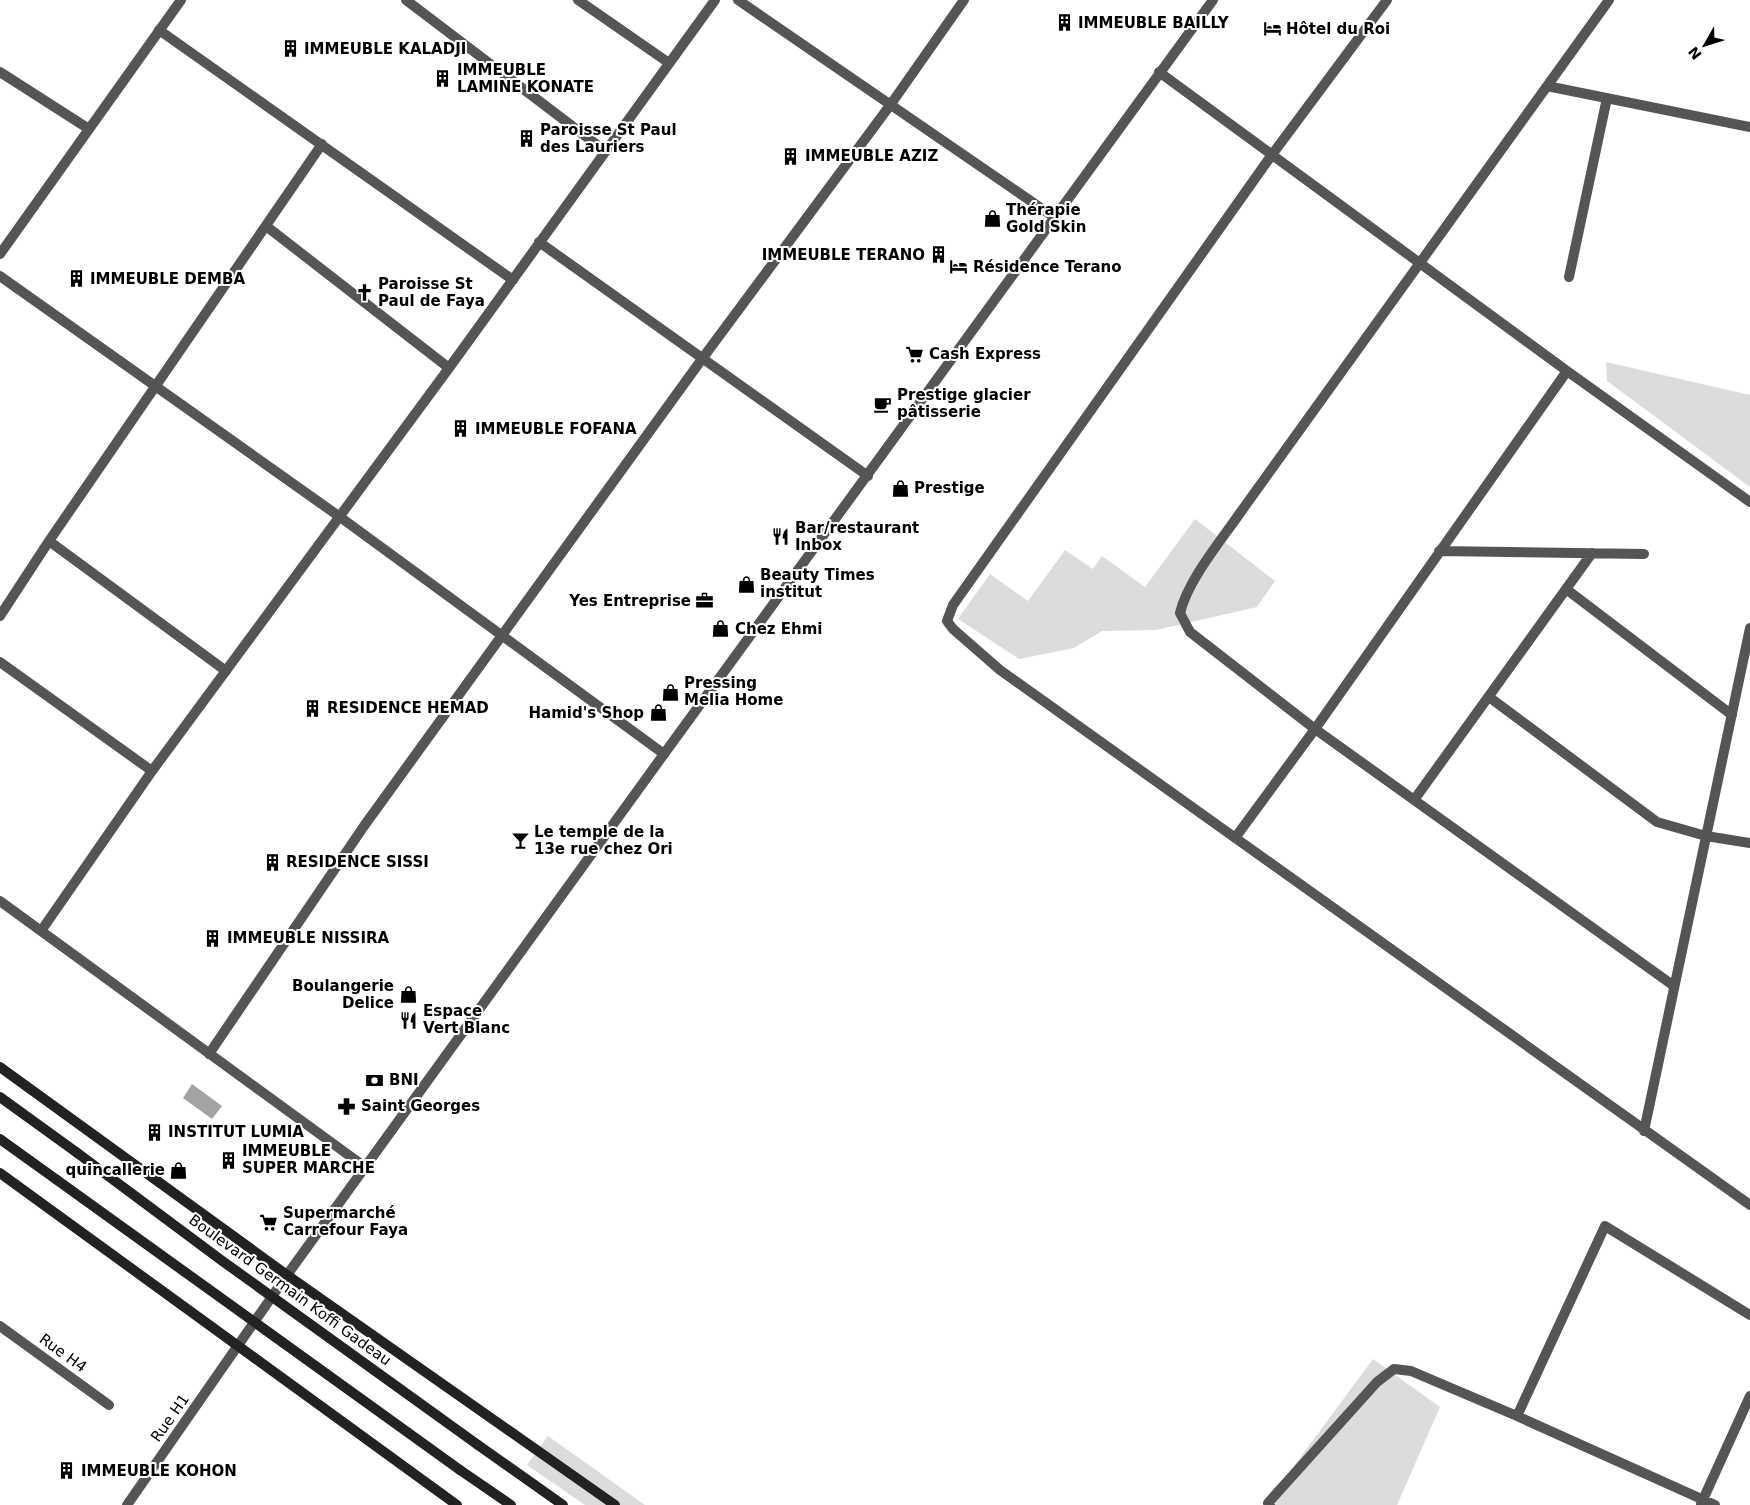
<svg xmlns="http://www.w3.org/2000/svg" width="1750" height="1505" viewBox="0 0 1750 1505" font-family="'DejaVu Sans',sans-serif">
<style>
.green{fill:#dcdcdc}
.water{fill:#a3a3a3}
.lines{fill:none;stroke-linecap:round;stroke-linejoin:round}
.minor{stroke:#555;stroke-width:10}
.tertiary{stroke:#555;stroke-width:10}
.secondary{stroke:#222;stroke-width:10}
.secondary-bridge{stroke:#222;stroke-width:10}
.labels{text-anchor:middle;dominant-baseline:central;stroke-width:4;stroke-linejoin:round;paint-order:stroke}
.poi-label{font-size:15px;font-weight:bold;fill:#000;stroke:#fff;text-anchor:start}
.street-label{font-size:15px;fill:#000;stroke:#fff}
</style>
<rect width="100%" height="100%" fill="#fff"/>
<!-- green -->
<path class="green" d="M1606,362L1750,395V487L1607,381Z
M1195,519L1275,581L1257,607L1156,630L1102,631L1074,648L1019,659L958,619L990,574L1028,601L1065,550L1093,569L1102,556L1145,587Z
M1373,1359L1440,1407L1397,1505H1265Z
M548,1436L645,1505H585L527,1465Z"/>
<!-- water -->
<path class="water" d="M192,1084L222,1106L212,1119L183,1098Z"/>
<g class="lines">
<!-- minor -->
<path class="minor" d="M406,0L605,151
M578,0L669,63
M738,0L1054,217
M1387,0L1271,156L953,605L947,621L953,629L1000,670L1750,1205
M1609,0L1240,513C1220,542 1188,580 1180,613L1190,632L1315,729L1674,986
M159,30L513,280
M0,72L89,129
M1159,72L1567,371L1750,502
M1547,86L1750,127
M266,226L449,368
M539,242L868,476
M0,254L181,0
M0,276L340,517L664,754L287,1275
M1569,277L1607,98
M49,541L226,671
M1439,551L1644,554
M1566,589L1732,715
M0,616L49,541L322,144
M0,662L152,771
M1489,697L1657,822L1706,836L1750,843
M1414,800L1592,553
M1235,838L1315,729L1567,371
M0,901L365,1167
M41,931L152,771L449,368L715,0
M209,1054L364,826L702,359L891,104L964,0
M1644,1131L1750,628
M0,1326L109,1405
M1701,1504L1750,1396
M1270,1505L1268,1503L1377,1382L1394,1369L1411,1371L1517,1416
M1715,1505L1517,1416L1605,1226L1750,1315"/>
<!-- tertiary -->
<path class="tertiary" d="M664,754L1213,0
M127,1505L287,1275"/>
<!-- secondary -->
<path class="secondary" d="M0,1067L287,1275L615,1505
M0,1097L76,1152
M0,1139L57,1180
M0,1173L457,1505
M478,1445L563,1505
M460,1470L511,1505"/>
<!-- secondary-bridge -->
<path class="secondary-bridge" d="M76,1152L221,1260L478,1445
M57,1180L460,1470"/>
</g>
<!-- icons -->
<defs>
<symbol id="building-bare" viewBox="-9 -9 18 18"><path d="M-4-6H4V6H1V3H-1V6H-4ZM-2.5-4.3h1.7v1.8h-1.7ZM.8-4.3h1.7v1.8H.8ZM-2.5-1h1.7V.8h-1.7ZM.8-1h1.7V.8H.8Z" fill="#000" stroke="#fff" stroke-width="2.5" paint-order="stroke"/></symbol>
<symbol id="hotel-bare" viewBox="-9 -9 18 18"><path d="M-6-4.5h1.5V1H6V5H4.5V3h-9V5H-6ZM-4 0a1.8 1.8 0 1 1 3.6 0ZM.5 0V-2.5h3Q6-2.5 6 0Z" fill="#000" stroke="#fff" stroke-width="2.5" paint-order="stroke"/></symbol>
<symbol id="shop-bare" viewBox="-9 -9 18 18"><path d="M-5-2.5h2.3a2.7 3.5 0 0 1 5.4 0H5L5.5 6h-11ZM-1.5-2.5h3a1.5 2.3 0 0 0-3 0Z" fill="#000" stroke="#fff" stroke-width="2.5" paint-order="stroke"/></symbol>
<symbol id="church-bare" viewBox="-9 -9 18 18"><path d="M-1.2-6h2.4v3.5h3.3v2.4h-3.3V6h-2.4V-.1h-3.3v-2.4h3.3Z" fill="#000" stroke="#fff" stroke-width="2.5" paint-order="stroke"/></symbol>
<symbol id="supermarket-bare" viewBox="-9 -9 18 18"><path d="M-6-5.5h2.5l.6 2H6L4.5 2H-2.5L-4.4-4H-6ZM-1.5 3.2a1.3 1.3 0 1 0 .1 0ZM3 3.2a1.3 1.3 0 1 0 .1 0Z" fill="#000" stroke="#fff" stroke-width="2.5" paint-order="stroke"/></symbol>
<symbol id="cafe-bare" viewBox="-9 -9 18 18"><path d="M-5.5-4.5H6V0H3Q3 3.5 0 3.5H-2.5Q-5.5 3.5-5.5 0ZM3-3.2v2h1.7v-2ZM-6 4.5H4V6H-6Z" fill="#000" stroke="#fff" stroke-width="2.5" paint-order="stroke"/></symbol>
<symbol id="restaurant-bare" viewBox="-9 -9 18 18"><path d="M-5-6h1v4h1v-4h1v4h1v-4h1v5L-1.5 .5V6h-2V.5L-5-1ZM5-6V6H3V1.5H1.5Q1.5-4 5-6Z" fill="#000" stroke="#fff" stroke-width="2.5" paint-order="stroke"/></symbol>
<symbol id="office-bare" viewBox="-9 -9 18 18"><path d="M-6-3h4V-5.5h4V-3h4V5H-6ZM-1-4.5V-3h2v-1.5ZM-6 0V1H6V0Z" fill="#000" stroke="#fff" stroke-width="2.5" paint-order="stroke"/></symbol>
<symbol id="bar-bare" viewBox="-9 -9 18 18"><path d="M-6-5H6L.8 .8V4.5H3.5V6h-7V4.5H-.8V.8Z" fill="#000" stroke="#fff" stroke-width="2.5" paint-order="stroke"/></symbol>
<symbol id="bank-bare" viewBox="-9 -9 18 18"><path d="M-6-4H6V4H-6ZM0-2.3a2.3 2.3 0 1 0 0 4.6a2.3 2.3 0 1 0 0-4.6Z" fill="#000" stroke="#fff" stroke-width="2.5" paint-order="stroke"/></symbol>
<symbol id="pharmacy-bare" viewBox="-9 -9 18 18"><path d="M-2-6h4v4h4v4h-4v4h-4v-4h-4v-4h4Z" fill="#000" stroke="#fff" stroke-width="2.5" paint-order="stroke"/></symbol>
</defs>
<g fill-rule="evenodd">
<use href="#building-bare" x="1052" y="10" width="25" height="25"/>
<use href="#hotel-bare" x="1260" y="16" width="25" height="25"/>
<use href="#building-bare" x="278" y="36" width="25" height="25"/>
<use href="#building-bare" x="430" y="66" width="25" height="25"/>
<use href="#building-bare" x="514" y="126" width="25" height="25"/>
<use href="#building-bare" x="778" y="144" width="25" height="25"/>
<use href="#shop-bare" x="980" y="206" width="25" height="25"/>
<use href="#building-bare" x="926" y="242" width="25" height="25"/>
<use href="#hotel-bare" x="946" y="254" width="25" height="25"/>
<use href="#building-bare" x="64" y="266" width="25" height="25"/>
<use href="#church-bare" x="352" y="280" width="25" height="25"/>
<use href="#supermarket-bare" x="902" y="342" width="25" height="25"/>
<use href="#cafe-bare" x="870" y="392" width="25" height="25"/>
<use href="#building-bare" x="448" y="416" width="25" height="25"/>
<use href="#shop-bare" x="888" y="476" width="25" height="25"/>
<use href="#restaurant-bare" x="768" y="524" width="25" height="25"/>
<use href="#shop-bare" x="734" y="572" width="25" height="25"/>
<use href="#office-bare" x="692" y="588" width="25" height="25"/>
<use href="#shop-bare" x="708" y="616" width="25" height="25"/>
<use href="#shop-bare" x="658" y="680" width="25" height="25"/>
<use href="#building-bare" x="300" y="696" width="25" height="25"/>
<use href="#shop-bare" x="646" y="700" width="25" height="25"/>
<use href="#bar-bare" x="508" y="828" width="25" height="25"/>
<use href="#building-bare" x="260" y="850" width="25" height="25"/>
<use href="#building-bare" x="200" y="926" width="25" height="25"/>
<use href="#shop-bare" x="396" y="982" width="25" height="25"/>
<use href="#restaurant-bare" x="396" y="1008" width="25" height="25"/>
<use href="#bank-bare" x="362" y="1068" width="25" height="25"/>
<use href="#pharmacy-bare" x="334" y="1094" width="25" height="25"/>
<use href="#building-bare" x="142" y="1120" width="25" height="25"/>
<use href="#building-bare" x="216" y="1148" width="25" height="25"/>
<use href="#shop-bare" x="166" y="1158" width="25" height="25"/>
<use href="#supermarket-bare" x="256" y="1210" width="25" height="25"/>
<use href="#building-bare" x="54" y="1458" width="25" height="25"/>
</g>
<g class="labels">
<!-- poi labels -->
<g class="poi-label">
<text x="1078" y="23">IMMEUBLE BAILLY</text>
<text x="1286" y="29">Hôtel du Roi</text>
<text x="304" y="49">IMMEUBLE KALADJI</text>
<text x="457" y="70">IMMEUBLE<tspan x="457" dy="17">LAMINE KONATE</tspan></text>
<text x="540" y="130">Paroisse St Paul<tspan x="540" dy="17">des Lauriers</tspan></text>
<text x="805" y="156">IMMEUBLE AZIZ</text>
<text x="1006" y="210">Thérapie<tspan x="1006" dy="17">Gold Skin</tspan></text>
<text x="925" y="255" text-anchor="end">IMMEUBLE TERANO</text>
<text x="973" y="267">Résidence Terano</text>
<text x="90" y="279">IMMEUBLE DEMBA</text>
<text x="378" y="284">Paroisse St<tspan x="378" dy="17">Paul de Faya</tspan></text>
<text x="929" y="354">Cash Express</text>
<text x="897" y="395">Prestige glacier<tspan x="897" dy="17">pâtisserie</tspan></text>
<text x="475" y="429">IMMEUBLE FOFANA</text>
<text x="914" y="488">Prestige</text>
<text x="795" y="528">Bar/restaurant<tspan x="795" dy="17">Inbox</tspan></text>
<text x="760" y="575">Beauty Times<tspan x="760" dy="17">institut</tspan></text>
<text x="691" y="601" text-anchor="end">Yes Entreprise</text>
<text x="735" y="629">Chez Ehmi</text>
<text x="684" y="683">Pressing<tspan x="684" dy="17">Melia Home</tspan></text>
<text x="327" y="708">RESIDENCE HEMAD</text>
<text x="644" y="713" text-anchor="end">Hamid's Shop</text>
<text x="534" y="832">Le temple de la<tspan x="534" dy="17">13e rue chez Ori</tspan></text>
<text x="286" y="862">RESIDENCE SISSI</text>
<text x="227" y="938">IMMEUBLE NISSIRA</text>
<text x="394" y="986" text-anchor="end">Boulangerie<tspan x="394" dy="17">Delice</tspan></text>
<text x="423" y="1011">Espace<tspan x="423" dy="17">Vert Blanc</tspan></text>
<text x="389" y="1080">BNI</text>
<text x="361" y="1106">Saint Georges</text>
<text x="168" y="1132">INSTITUT LUMIA</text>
<text x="242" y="1151">IMMEUBLE<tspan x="242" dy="17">SUPER MARCHE</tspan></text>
<text x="165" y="1170" text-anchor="end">quincallerie</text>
<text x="283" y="1213">Supermarché<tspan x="283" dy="17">Carrefour Faya</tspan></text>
<text x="81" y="1471">IMMEUBLE KOHON</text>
</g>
<!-- street labels -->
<g class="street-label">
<text transform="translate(290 1290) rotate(36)">Boulevard Germain Koffi Gadeau</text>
<text transform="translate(63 1353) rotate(36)">Rue H4</text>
<text transform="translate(170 1418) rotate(-55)">Rue H1</text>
</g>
</g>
<!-- north arrow -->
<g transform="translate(1705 45) rotate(231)" stroke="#ffffff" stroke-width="4" paint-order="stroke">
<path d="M0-4L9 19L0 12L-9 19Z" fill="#000000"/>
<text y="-8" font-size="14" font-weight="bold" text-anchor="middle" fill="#000000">N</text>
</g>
</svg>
